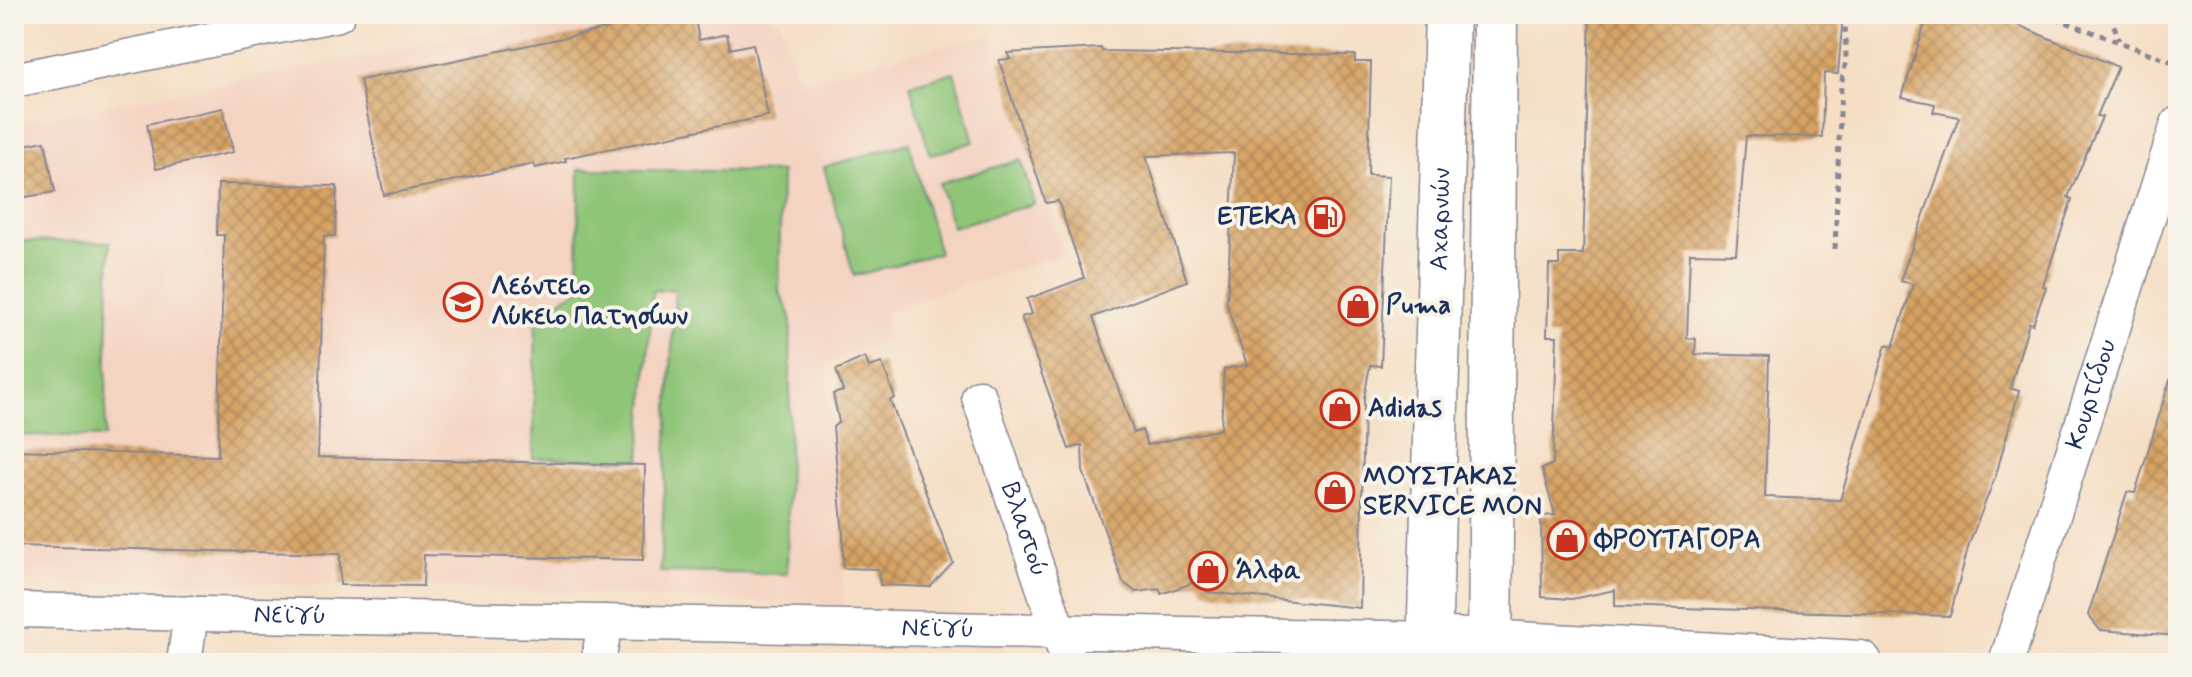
<svg xmlns="http://www.w3.org/2000/svg" width="2192" height="677" viewBox="0 0 2192 677" font-family="Mynerve,sans-serif">
<style>
.built{fill:#f4d3c1}
.park{fill:#8fc577;stroke:#557a6a;stroke-width:2}
.building{fill:url(#building-cross-hatch);fill-rule:evenodd}
.lines{fill:none;stroke-linecap:round;stroke-linejoin:round}
.street-casing{stroke:#888691;stroke-width:37}
.secondary-casing{stroke:#888691;stroke-width:47}
.primary-casing{stroke:#888691;stroke-width:47}
.path{stroke:#888691;stroke-width:5;stroke-dasharray:6 6;stroke-linecap:butt}
.street{stroke:#fff;stroke-width:34}
.secondary{stroke:#fff;stroke-width:44}
.primary{stroke:#fff;stroke-width:44}
.labels{text-anchor:middle;dominant-baseline:central;stroke-width:8;stroke-linejoin:round;paint-order:stroke}
.poi-label{font-size:26px;font-weight:bold;fill:#1b2f5e;stroke:#f7f3e8;text-anchor:start}
.street-label{font-size:26px;fill:#1b2f5e;stroke:#f7f3e8}
</style>
<defs>
<pattern id="building-cross-hatch" width="8" height="8" patternUnits="userSpaceOnUse" patternTransform="scale(2)"><rect width="8" height="8" fill="#d7a262"/><path d="M0 0l8 8M0 8l8-8" fill="none" stroke="#ae8454"/></pattern>
</defs>
<rect width="100%" height="100%" fill="#f7f3e8"/>
<filter id="ink" filterUnits="userSpaceOnUse"><feTurbulence type="fractalNoise" baseFrequency=".0125" numOctaves="2"/><feDisplacementMap in="SourceGraphic" scale="16" xChannelSelector="R" yChannelSelector="G"/><feConvolveMatrix kernelMatrix="1 2 1 2 8 2 1 2 1" color-interpolation-filters="sRGB"/></filter>
<filter id="wash" filterUnits="userSpaceOnUse"><feTurbulence type="fractalNoise" baseFrequency=".006" numOctaves="4" result="noise"/><feDisplacementMap in="SourceGraphic" scale="32" xChannelSelector="R" yChannelSelector="G"/><feGaussianBlur stdDeviation="1.8" result="paint"/><feColorMatrix in="noise" values="0 0 0 0 0 0 0 0 0 0 0 0 0 0 0 0 0 1.4 0 .05"/><feComposite in="paint" operator="in"/></filter>
<g filter="url(#wash)">
<rect width="100%" height="100%" fill="#f5dec4"/>
<!-- built -->
<path class="built" d="M585,14H766L780,21L798,82L990,34L1063,254L942,291L884,313L890,340L826,362L843,534V606L423,586L14,581V124Z"/>
<!-- park -->
<path class="park" d="M954,72L974,142L930,155L910,85Z
M909,143L939,253L854,276L824,167Z
M1021,160L1034,204L952,227L939,183Z
M579,169L781,172L779,291L791,316L787,574L660,572L675,289L653,291L640,460L533,458L536,314L578,290Z
M14,241L110,242L105,437L14,435Z"/>
<g id="blocks">
<!-- building -->
<path class="building" d="M678,14H694L699,40L727,34L730,49L753,44L768,116L565,158L566,161L535,168L534,164L384,195L360,80Z
M1590,14H1843L1838,74L1824,73L1822,137L1746,136L1736,254L1690,253L1687,338L1696,339L1695,354L1769,356L1765,497L1840,500L1886,345L1893,347L1913,284L1900,281L1959,117L1933,112L1935,104L1902,97L1928,14H2018L2015,24L2118,67L2097,116L2102,117L2068,197L2072,199L2043,286L2046,287L2033,324L2029,323L2010,388L2019,391L1996,475L1969,544L1950,616L1615,606V590L1572,599L1542,597L1541,516L1555,515L1542,469L1553,464L1557,336H1547L1549,265H1559V254H1583Z
M1101,48L1102,51L1355,55V62H1371L1368,175L1389,176L1381,366L1370,365L1364,398L1360,608L1207,592L1198,581L1161,594L1160,589L1136,592L1123,582L1083,471L1082,445L1069,449L1021,317L1032,314L1027,299L1084,278L1058,201L1046,203L999,60L1010,59L1007,53ZM1234,153L1227,305L1247,365L1224,369L1221,429L1147,445L1142,430L1134,433L1093,317L1187,281L1146,156Z
M223,108L233,152L156,169L147,124Z
M45,141L55,192L14,199V147Z
M218,184L337,186L335,236H324L318,457L645,465L643,560L424,555L423,586L340,585V554L14,546V450L218,456L224,235H217Z
M865,357L869,367L882,363L895,398L890,400L953,563L930,587L880,585L878,569L843,568V534L833,427L839,422L833,394L843,391L836,370Z
M2170,380L2178,381V636L2100,630L2088,615L2127,492L2135,493Z"/>
</g>
</g>
<g filter="url(#ink)">
<use href="#blocks" fill-opacity="0" stroke="#888691" stroke-width="2"/>
<g class="lines">
<defs>
<g id="street">
<path d="M14,80L338,14"/>
<path id="s1" d="M979,397L1069,663"/>
<path id="s2" d="M14,610L1431,639"/>
<path d="M184,663L191,613"/>
<path d="M598,663L605,622"/>
<path id="s3" d="M2006,663L2178,124"/>
</g>
<path id="secondary" d="M1431,639L1860,663"/>
<g id="primary">
<path id="s4" d="M1432,663L1430,616L1447,14"/>
<path d="M1490,663L1495,14"/>
</g>
</defs>
<!-- street casing -->
<use href="#street" class="street-casing"/>
<!-- secondary casing -->
<use href="#secondary" class="secondary-casing"/>
<!-- primary casing -->
<use href="#primary" class="primary-casing"/>
<!-- path -->
<path class="path" d="M2044,14L2178,64
M2110,14L2119,40
M1835,249L1841,85L1846,61L1845,14"/>
<!-- street -->
<use href="#street" class="street"/>
<!-- secondary -->
<use href="#secondary" class="secondary"/>
<!-- primary -->
<use href="#primary" class="primary"/>
</g>
</g>
<!-- icons -->
<defs>
<symbol id="fuel-ring" viewBox="-11 -11 22 22"><circle r="9.5" fill="#f7f3e8" stroke="#c8321e" stroke-width="1.5"/><path d="M-5.5-6h7V0h2V4h1.3V-2.5L3-4.5l.8-.8L6-3V5H2.5V1h-1V6h-7ZM-4.2-4.7v3.2H.2V-4.7Z" fill="#c8321e"/></symbol>
<symbol id="school-ring" viewBox="-11 -11 22 22"><circle r="9.5" fill="#f7f3e8" stroke="#c8321e" stroke-width="1.5"/><path d="M0-5L7-2L0 1L-7-2ZM-4 1L0 2.5L4 1V4Q0 6-4 4Z" fill="#c8321e"/></symbol>
<symbol id="shop-ring" viewBox="-11 -11 22 22"><circle r="9.5" fill="#f7f3e8" stroke="#c8321e" stroke-width="1.5"/><path d="M-5-2.5h2.3a2.7 3.5 0 0 1 5.4 0H5L5.5 6h-11ZM-1.5-2.5h3a1.5 2.3 0 0 0-3 0Z" fill="#c8321e"/></symbol>
</defs>
<g fill-rule="evenodd">
<use href="#fuel-ring" x="1303" y="195" width="44" height="44"/>
<use href="#school-ring" x="441" y="280" width="44" height="44"/>
<use href="#shop-ring" x="1336" y="284" width="44" height="44"/>
<use href="#shop-ring" x="1318" y="387" width="44" height="44"/>
<use href="#shop-ring" x="1313" y="470" width="44" height="44"/>
<use href="#shop-ring" x="1545" y="518" width="44" height="44"/>
<use href="#shop-ring" x="1186" y="549" width="44" height="44"/>
</g>
<g class="labels">
<!-- poi labels -->
<g class="poi-label">
<text x="1297" y="217" text-anchor="end">ΕΤΕΚΑ</text>
<text x="491" y="287">Λεόντειο<tspan x="491" dy="30">Λύκειο Πατησίων</tspan></text>
<text x="1386" y="306">Puma</text>
<text x="1368" y="409">Adidas</text>
<text x="1363" y="477">ΜΟΥΣΤΑΚΑΣ<tspan x="1363" dy="30">SERVICE ΜΟΝ</tspan></text>
<text x="1595" y="540">ΦΡΟΥΤΑΓΟΡΑ</text>
<text x="1236" y="571">Άλφα</text>
</g>
<!-- street labels -->
<g class="street-label">
<text stroke="none"><textPath href="#s4" startOffset="444">Αχαρνών</textPath></text>
<text stroke="none"><textPath href="#s3" startOffset="282">Κουρτίδου</textPath></text>
<text stroke="none"><textPath href="#s1" startOffset="140">Βλαστού</textPath></text>
<text stroke="none"><textPath href="#s2" startOffset="276">Νεϊγύ</textPath></text>
<text stroke="none"><textPath href="#s2" startOffset="924">Νεϊγύ</textPath></text>
</g>
</g>
<!-- margin -->
<rect width="2192" height="677" fill="none" stroke="#f7f3e8" stroke-width="48"/>
</svg>
